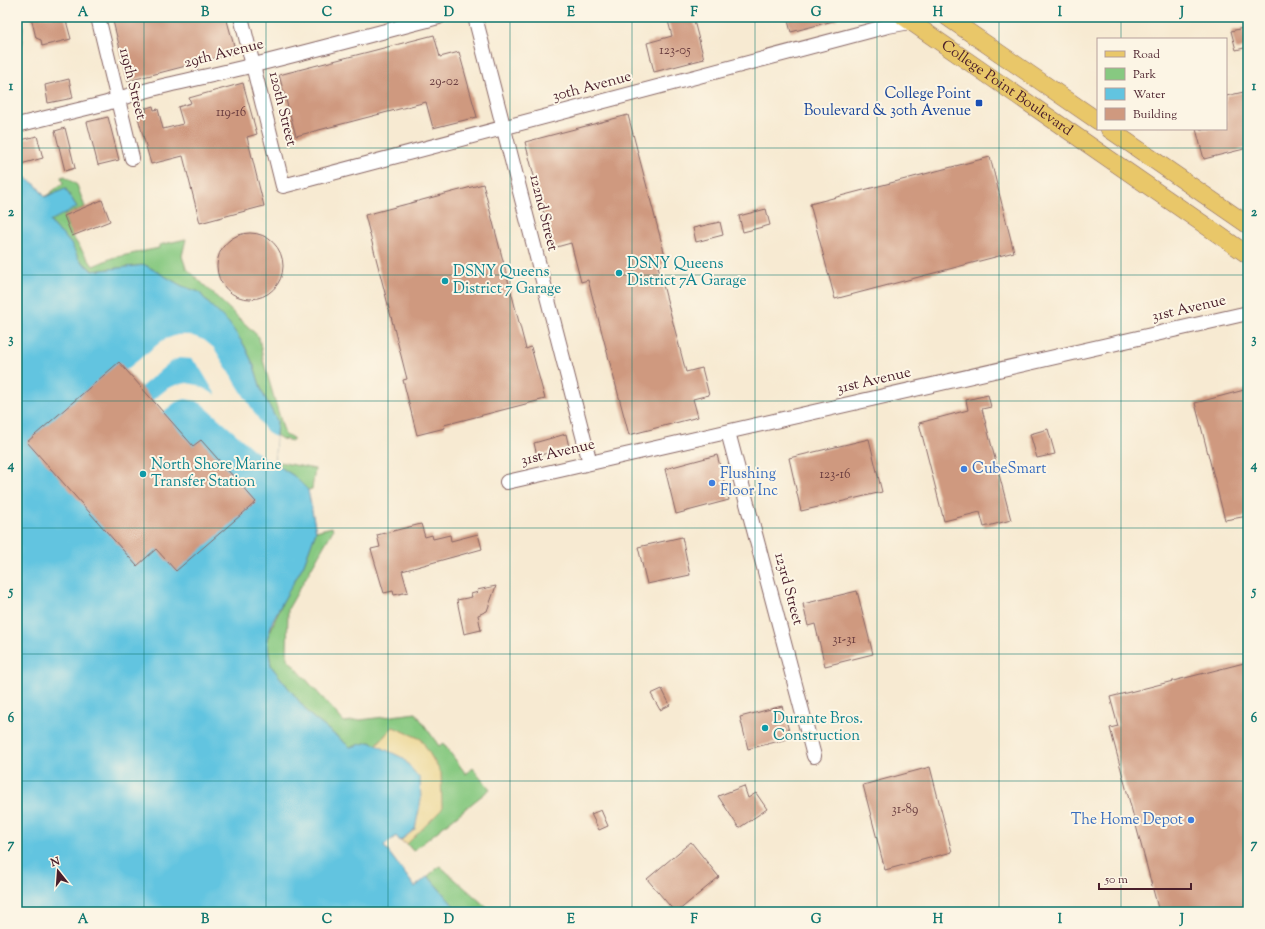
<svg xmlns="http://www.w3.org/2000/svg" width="1265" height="929" viewBox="0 0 1265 929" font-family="'Sorts Mill Goudy',serif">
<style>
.green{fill:#87c981;stroke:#687456}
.sand{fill:#eeda9e;stroke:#9c7c64}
.water{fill:#62c4e0;stroke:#567286}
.pier{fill:#f7ead2}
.building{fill:#cf997f}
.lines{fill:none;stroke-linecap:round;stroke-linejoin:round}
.minor-casing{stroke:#876665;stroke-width:16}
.major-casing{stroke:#876665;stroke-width:18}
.minor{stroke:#fff;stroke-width:14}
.major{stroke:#e9c769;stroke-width:17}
.grid{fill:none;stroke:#0f766e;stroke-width:1;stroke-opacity:0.55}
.transit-dot{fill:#1a4fb4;stroke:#fcf5e5;stroke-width:1.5}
.culture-dot{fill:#0f9aa8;stroke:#fcf5e5;stroke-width:1.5}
.shop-dot{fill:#3f7fe0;stroke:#fcf5e5;stroke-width:1.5}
.labels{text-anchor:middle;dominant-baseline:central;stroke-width:4;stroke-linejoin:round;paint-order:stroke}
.number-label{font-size:13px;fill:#6b3e40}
.street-label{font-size:15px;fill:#4a1f2b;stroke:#fcf5e5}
.transit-label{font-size:15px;fill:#164399;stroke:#fcf5e5;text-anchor:end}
.culture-label{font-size:15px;fill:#0d838f;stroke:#fcf5e5;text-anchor:start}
.shop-label{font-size:15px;fill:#366cbe;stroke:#fcf5e5;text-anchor:start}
.neatline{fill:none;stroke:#0f766e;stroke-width:1.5}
.grid-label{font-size:13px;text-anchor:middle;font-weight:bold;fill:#0f766e}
</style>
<rect width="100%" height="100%" fill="#fcf5e5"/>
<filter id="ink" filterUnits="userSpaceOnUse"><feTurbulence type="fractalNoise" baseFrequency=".025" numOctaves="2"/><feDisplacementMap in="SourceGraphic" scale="8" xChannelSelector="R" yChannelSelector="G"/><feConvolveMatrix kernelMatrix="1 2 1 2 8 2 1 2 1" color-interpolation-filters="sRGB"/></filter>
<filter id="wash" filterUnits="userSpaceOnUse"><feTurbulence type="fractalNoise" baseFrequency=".012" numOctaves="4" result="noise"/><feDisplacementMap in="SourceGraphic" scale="16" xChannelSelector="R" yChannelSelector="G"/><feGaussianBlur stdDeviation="0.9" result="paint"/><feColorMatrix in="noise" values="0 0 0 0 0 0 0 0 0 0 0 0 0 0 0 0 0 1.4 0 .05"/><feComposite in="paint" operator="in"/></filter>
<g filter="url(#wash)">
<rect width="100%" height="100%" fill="#f7ead2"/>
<!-- green -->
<path class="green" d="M17,17L23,25L22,42L17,58Z
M65,176L77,185L85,207L64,216L72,236L93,266L112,258L159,248V245L186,239L182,256L186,268L259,337L263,360L285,435L293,438V441L282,439L276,435L277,421L262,392L254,366L244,345L199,292L182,286L145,265L93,271L78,258L72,245L64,236L55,228L50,220L77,207L65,188L45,197L63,183L61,177Z
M274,461L315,469L312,489L308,490L294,476L274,463Z
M332,527L333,530L288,609L287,658L344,722L416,713L439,746L443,743L466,774L473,768L490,789L413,851L407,844L442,809L393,727L376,745L370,742L350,747L311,716L271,666L267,639L282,603L304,564L316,531Z
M440,866L492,912H459L428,876Z"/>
<!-- sand -->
<path class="sand" d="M393,727L421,739L441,773L442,809L407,844L400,841L415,829L376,745Z"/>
<!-- water -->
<path class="water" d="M17,172L36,185L45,197L65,188L77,207L50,221L55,228L64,236L72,245L78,258L92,271L145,265L182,286L199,292L209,304L229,323L244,345L254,366L262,392L277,421L274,463L294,476L308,490L316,531L304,564L282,603L273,620L267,639L271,666L311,716L350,747L370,742L403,758L420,779L421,800L415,829L400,841L396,836L384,846L415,887L428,876L459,912H17Z"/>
<!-- pier -->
<path class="pier" d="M177,335H190L204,340L214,348L264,428L271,435L276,437L274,461L267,459L254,450L202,404L196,401L185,399L176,402L163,412L153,400L168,388L176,385L187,383L198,385L216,395L198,365L191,359L179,358L169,363L141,387L126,370L163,340Z"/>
<g id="blocks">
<!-- building -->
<path class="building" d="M31,17H65L71,39L42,46L41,40L36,38Z
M112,17H226L236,53L128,81Z
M667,17H693L704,59L654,72L647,43L672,36Z
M787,17H836L837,20L791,32Z
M1243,28L1248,47L1236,50L1231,31Z
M434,35L440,57L459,52L477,117L433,128L426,102L296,136L279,75Z
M69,79L73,98L48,103L45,85Z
M243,83L257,134L247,137L264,206L200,223L183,156L151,164L137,114L141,113L140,110L153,106L154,110L158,109L163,129L183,124L178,107L191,103L189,98Z
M1248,91V148L1204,159L1196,129H1226V96Z
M628,115L667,263L658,266L686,372L702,368L709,395L693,399L698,417L629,435L588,280L581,282L571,243L553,248L525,142Z
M108,117L119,160L98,165L87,122Z
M65,128L75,168L65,171L55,131Z
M37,136L43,158L17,165V141Z
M990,157L1014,252L835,299L810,204Z
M483,184L526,349L531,347L545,399L444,425L445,428L417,435L403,380L407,379L365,215Z
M102,200L110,221L72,236L64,216Z
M766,209L770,225L743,232L739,216Z
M720,222L723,235L696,242L693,228Z
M217 266a33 33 0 1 1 66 0a33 33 0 1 1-66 0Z
M119,362L193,446L201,440L256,502L176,571L156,549L137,566L27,442Z
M1248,389V516L1225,520L1195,403Z
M988,395L991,407L982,409L1011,520L984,527L980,512L944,521L919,423L968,410L966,400Z
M1048,429L1055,454L1037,458L1030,434Z
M566,434L569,447L537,456L534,443Z
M869,439L882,492L801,511L789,458Z
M717,455L729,500L676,514L665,469Z
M421,524L425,537L432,535L433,539L450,535L451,541L478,534L482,549L402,571L408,592L394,595L393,591L384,593L371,549L380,547L377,535Z
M682,537L690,575L647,584L638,547Z
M496,586L487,611L478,615L481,630L464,634L457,600L472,597L471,594L478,592L477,590Z
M857,591L873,654L825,666L815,624L808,626L803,604Z
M1248,662V912H1159L1110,728L1118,726L1110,697Z
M662,689L670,705L660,710L651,694Z
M782,706L791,738L748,749L740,717Z
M930,767L952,852L885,870L863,785Z
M744,786L748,798L756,793L767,809L739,828L718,796Z
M601,810L608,826L599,830L591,814Z
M691,842L719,877L677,912H675L647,879Z"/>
</g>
</g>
<g filter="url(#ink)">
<use href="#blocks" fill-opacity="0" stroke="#876665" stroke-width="1"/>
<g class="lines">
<defs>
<path id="minor" d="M98,17L132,158
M241,17L283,186L888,26L910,22L916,17
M475,17L590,463
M17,125L107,103C149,87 198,79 242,68C308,52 373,34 439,17
M728,432L814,756
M507,482L1248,313"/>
<g id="major">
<path id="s1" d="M904,17L1248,255"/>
<path d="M947,17L1098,121"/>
<path d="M1109,129L1248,225"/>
</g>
</defs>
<!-- minor casing -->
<use href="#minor" class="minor-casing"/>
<!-- major casing -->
<use href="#major" class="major-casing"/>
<!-- minor -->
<use href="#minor" class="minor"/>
<!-- major -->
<use href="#major" class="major"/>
</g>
</g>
<!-- grid -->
<path class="grid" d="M144,17V912M266,17V912M388,17V912M510,17V912M632,17V912M755,17V912M877,17V912M999,17V912M1121,17V39M1121,129V912M17,148H1248M17,275H1248M17,401H1248M17,528H1248M17,654H1248M17,781H1248"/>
<!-- markers -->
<rect class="transit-dot" x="975" y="99" width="8" height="8" rx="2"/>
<g class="culture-dot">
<circle cx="619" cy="273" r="4"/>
<circle cx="445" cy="281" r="4"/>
<circle cx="143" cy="474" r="4"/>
<circle cx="765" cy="728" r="4"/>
</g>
<g class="shop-dot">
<circle cx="964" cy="469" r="4"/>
<circle cx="712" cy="483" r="4"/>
<circle cx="1191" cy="820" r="4"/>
</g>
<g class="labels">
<!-- number labels -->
<g class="number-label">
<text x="675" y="51">123-05</text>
<text x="444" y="82">29-02</text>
<text x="231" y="113">119-16</text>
<text x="835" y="475">123-16</text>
<text x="844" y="640">31-31</text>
<text x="905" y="810">31-89</text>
</g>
<!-- street labels -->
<g class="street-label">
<text transform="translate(224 54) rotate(-14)">29th Avenue</text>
<text transform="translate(132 84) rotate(76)">119th Street</text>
<text transform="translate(592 87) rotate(-15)">30th Avenue</text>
<text stroke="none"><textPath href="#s1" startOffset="125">College Point Boulevard</textPath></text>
<text transform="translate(282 109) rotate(76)">120th Street</text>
<text transform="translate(543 213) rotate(76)">122nd Street</text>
<text transform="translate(1189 309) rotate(-13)">31st Avenue</text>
<text transform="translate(874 381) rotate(-13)">31st Avenue</text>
<text transform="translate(558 453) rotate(-13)">31st Avenue</text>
<text transform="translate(788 589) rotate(75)">123rd Street</text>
</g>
<!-- transit labels -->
<g class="transit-label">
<text x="971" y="94">College Point<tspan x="971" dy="17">Boulevard &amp; 30th Avenue</tspan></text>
</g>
<!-- culture labels -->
<g class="culture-label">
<text x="627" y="264">DSNY Queens<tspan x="627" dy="17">District 7A Garage</tspan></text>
<text x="453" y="272">DSNY Queens<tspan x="453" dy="17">District 7 Garage</tspan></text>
<text x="151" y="465">North Shore Marine<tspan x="151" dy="17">Transfer Station</tspan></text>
<text x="773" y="719">Durante Bros.<tspan x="773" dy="17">Construction</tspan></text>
</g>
<!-- shop labels -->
<g class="shop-label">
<text x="972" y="469">CubeSmart</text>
<text x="720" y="474">Flushing<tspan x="720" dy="17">Floor Inc</tspan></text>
<text x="1183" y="820" text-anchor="end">The Home Depot</text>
</g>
</g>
<!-- margin -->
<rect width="1265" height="929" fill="none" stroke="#fcf5e5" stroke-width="44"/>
<!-- legend -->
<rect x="1097" y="38" width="130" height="92" fill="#fcf5e5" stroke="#b59f9b"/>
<rect x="1105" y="51" width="20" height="6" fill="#e9c769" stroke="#b59f9b"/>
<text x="1133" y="58" font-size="12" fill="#4a1f2b">Road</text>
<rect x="1105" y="68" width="20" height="12" fill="#87c981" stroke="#b59f9b"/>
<text x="1133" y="78" font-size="12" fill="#4a1f2b">Park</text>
<rect x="1105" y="88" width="20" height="12" fill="#62c4e0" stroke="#b59f9b"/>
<text x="1133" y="98" font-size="12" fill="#4a1f2b">Water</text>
<rect x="1105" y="108" width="20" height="12" fill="#cf997f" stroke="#b59f9b"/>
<text x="1133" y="118" font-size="12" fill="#4a1f2b">Building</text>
<!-- north arrow -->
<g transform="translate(58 871) rotate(343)" stroke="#fcf5e5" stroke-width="3" paint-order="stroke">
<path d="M0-3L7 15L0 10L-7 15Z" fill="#4a1f2b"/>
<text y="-6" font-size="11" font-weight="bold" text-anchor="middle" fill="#4a1f2b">N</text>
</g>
<!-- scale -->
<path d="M1099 883v6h92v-6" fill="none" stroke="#4a1f2b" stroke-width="2"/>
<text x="1105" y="883" font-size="12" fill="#4a1f2b" stroke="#fcf5e5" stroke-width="3" paint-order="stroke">50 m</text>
<rect x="22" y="22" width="1221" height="885" class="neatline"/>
<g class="grid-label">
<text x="83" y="16">A</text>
<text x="205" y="16">B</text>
<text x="327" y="16">C</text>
<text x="449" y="16">D</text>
<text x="571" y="16">E</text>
<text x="694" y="16">F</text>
<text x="816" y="16">G</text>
<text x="938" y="16">H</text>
<text x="1060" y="16">I</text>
<text x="1182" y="16">J</text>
<text x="11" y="90">1</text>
<text x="1254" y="90">1</text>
<text x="11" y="216">2</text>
<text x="1254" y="216">2</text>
<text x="11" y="343">3</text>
<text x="1254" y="343">3</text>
<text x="11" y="469">4</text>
<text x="1254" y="469">4</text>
<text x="11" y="595">5</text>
<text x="1254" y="595">5</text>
<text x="11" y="722">6</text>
<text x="1254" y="722">6</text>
<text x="11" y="848">7</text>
<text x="1254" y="848">7</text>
<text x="83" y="923">A</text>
<text x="205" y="923">B</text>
<text x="327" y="923">C</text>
<text x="449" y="923">D</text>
<text x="571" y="923">E</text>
<text x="694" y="923">F</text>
<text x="816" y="923">G</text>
<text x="938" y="923">H</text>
<text x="1060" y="923">I</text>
<text x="1182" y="923">J</text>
</g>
</svg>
